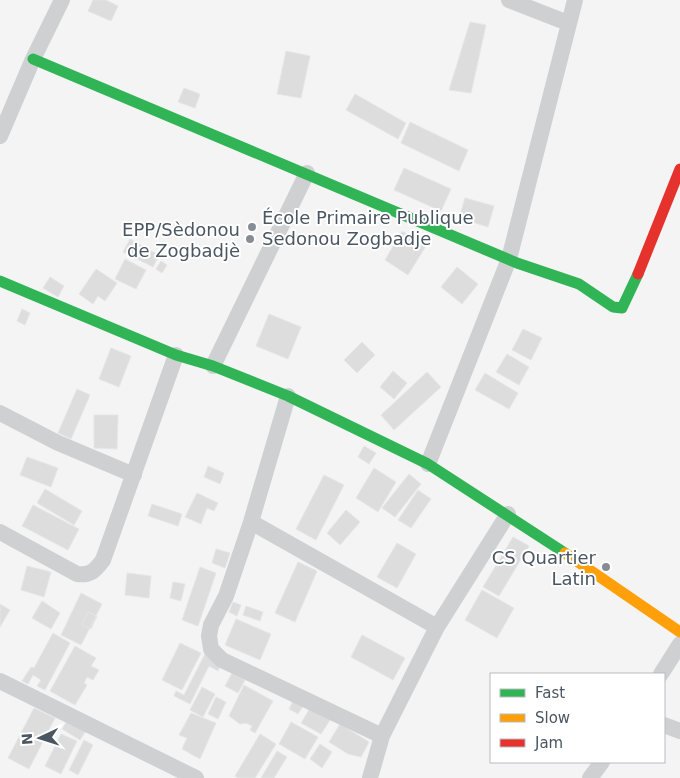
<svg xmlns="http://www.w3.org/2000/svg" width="680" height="778" viewBox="0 0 680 778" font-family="'DejaVu Sans',sans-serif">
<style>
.building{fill:#ddddde;stroke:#e5e6e7}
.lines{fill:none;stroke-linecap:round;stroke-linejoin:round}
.street{stroke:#ced0d2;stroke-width:16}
.fast{stroke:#30b455;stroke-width:11}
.slow{stroke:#ff9f0a;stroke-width:11}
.jam{stroke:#e5322d;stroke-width:11}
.poi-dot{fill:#868d94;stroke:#fff;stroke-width:2}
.labels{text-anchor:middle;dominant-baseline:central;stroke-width:4;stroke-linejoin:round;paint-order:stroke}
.poi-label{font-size:18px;fill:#4a5661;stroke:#fff;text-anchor:end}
</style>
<rect width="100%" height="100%" fill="#f4f4f4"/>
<!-- building -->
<path class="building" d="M93,0H106L118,6L111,21L88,11Z
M470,22L486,25L471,93L449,90Z
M286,51L310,56L301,98L277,94Z
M184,88L200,94L195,108L178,102Z
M355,94L406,123L398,139L346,110Z
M410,122L468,150L459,171L401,143Z
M404,168L451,189L441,211L394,190Z
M465,198L494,206L488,227L459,218Z
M402,231L426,246L408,275L385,260Z
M130,239L159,255L153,267L123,252Z
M125,259L146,270L136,289L115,279Z
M161,261L167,265L162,273L156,269Z
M457,267L478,284L462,304L441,287Z
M96,269L117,283L105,301L98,296L93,304L79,294Z
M50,277L64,286L58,297L43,288Z
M22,309L30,313L25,325L17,321Z
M269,314L301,327L288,359L256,346Z
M523,329L542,338L531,360L512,350Z
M362,342L375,355L357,373L344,360Z
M111,348L131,356L119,387L99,379Z
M507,354L529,367L519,385L496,372Z
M393,371L407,383L394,399L380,387Z
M427,372L441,387L394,430L381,415Z
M485,373L518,393L509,409L475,390Z
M77,389L90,395L71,439L58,433Z
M94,415H118L117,449L94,448Z
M364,446L376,453L369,464L358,457Z
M27,457L58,468L51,487L20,475Z
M208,466L224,473L220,484L204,477Z
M374,468L396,482L378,512L356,498Z
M409,474L421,484L395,517L382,508Z
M324,475L344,485L316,540L296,529Z
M45,489L82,511L74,525L37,503Z
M418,490L431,499L411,528L398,520Z
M197,493L218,503L214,511L207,508L201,524L185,517Z
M152,504L182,514L178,526L148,516Z
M33,505L79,529L68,550L22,526Z
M346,510L360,522L340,545L327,533Z
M513,537L529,546L499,596L483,587Z
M397,543L416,554L397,588L377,577Z
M216,549L230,553L225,568L212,563Z
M298,562L317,571L295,622L275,613Z
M27,566L51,572L44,597L21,590Z
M200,567L216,573L198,626L182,620Z
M127,573L151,576L149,598L125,595Z
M173,582L185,584L181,601L170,598Z
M482,590L514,608L497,638L465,620Z
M81,593L102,604L81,645L61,635Z
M42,601L60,613L51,629L32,618Z
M233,602L241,605L237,616L229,612Z
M0,604L10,610L0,627Z
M246,606L263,612L260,621L243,615Z
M88,612L97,616L91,629L82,625Z
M236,619L271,634L260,660L225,645Z
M53,633L70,643L45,690L37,686L41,680L33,675L28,684L22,681L31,667L34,668Z
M362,635L405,658L393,680L351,657Z
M180,643L201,653L182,690L162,680Z
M75,646L96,658L91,666L99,670L93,680L87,677L84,683L87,685L75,705L50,691Z
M205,654L222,662L218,671L209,666L190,704L174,696L176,691L184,695Z
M232,673L245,680L238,693L225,686Z
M244,685L273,701L255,733L250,730L252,726L246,723L240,724L229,716Z
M202,687L215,694L203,717L190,710Z
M216,697L226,702L218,719L208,714Z
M293,701L303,706L298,714L289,709Z
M312,705L332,717L321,734L301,723Z
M34,708L55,718L29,769L8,758Z
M191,713L216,723L200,759L182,749L187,738L179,735Z
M69,718L87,729L80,740L62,729Z
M291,722L318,737L305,759L279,744Z
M340,724L369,742L361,757L348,754L329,742Z
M61,734L77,741L61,774L45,766Z
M260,734L276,744L255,778H238L235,776Z
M84,740L93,745L78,775L69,770Z
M320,744L332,752L322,768L310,759Z
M277,751L287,757L274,778H261Z"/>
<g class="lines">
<!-- street -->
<path class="street" d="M509,0L568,23
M0,136L33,59L62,0
M213,366L307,173
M288,396L251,522L226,596L211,625L209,636L211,649L222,660L382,736
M0,413L58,443L134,475
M428,464L509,259L575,0
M251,522L437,627
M0,532L77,574C91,576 95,570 103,560L176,355
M661,674L680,644
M0,681L196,778
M664,725L680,731
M370,778L382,736L437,627L508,514
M590,778L602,762"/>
<!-- fast -->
<path class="fast" d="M33,59L517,263L579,284L613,307L622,308L638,274
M0,281L176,355L213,366L288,396L428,464L565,553"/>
<!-- slow -->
<path class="slow" d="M565,553L680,632"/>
<!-- jam -->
<path class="jam" d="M638,274L680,169"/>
</g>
<!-- markers -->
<g class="poi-dot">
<circle cx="252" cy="227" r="5"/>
<circle cx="250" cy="239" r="5"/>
<circle cx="606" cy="567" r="5"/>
</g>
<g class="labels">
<!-- poi labels -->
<g class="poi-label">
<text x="262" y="217" text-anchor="start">École Primaire Publique<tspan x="262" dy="21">Sedonou Zogbadje</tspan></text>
<text x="240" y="229">EPP/Sèdonou<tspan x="240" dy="21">de Zogbadjè</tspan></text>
<text x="596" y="557">CS Quartier<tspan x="596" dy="21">Latin</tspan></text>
</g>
</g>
<!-- legend -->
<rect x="490" y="673" width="175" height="90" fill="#ffffff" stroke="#b7bbc0"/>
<rect x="500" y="689" width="25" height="8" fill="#30b455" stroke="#b7bbc0"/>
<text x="535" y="698" font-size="15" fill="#4a5661">Fast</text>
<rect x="500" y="714" width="25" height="8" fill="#ff9f0a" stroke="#b7bbc0"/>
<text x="535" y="723" font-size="15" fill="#4a5661">Slow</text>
<rect x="500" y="739" width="25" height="8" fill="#e5322d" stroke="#b7bbc0"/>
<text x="535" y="748" font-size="15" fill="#4a5661">Jam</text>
<!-- north arrow -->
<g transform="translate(40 738) rotate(266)" stroke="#ffffff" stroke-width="4" paint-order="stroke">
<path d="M0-4L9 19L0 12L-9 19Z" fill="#4a5661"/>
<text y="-8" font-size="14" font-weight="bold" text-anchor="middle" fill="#4a5661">N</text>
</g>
</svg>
